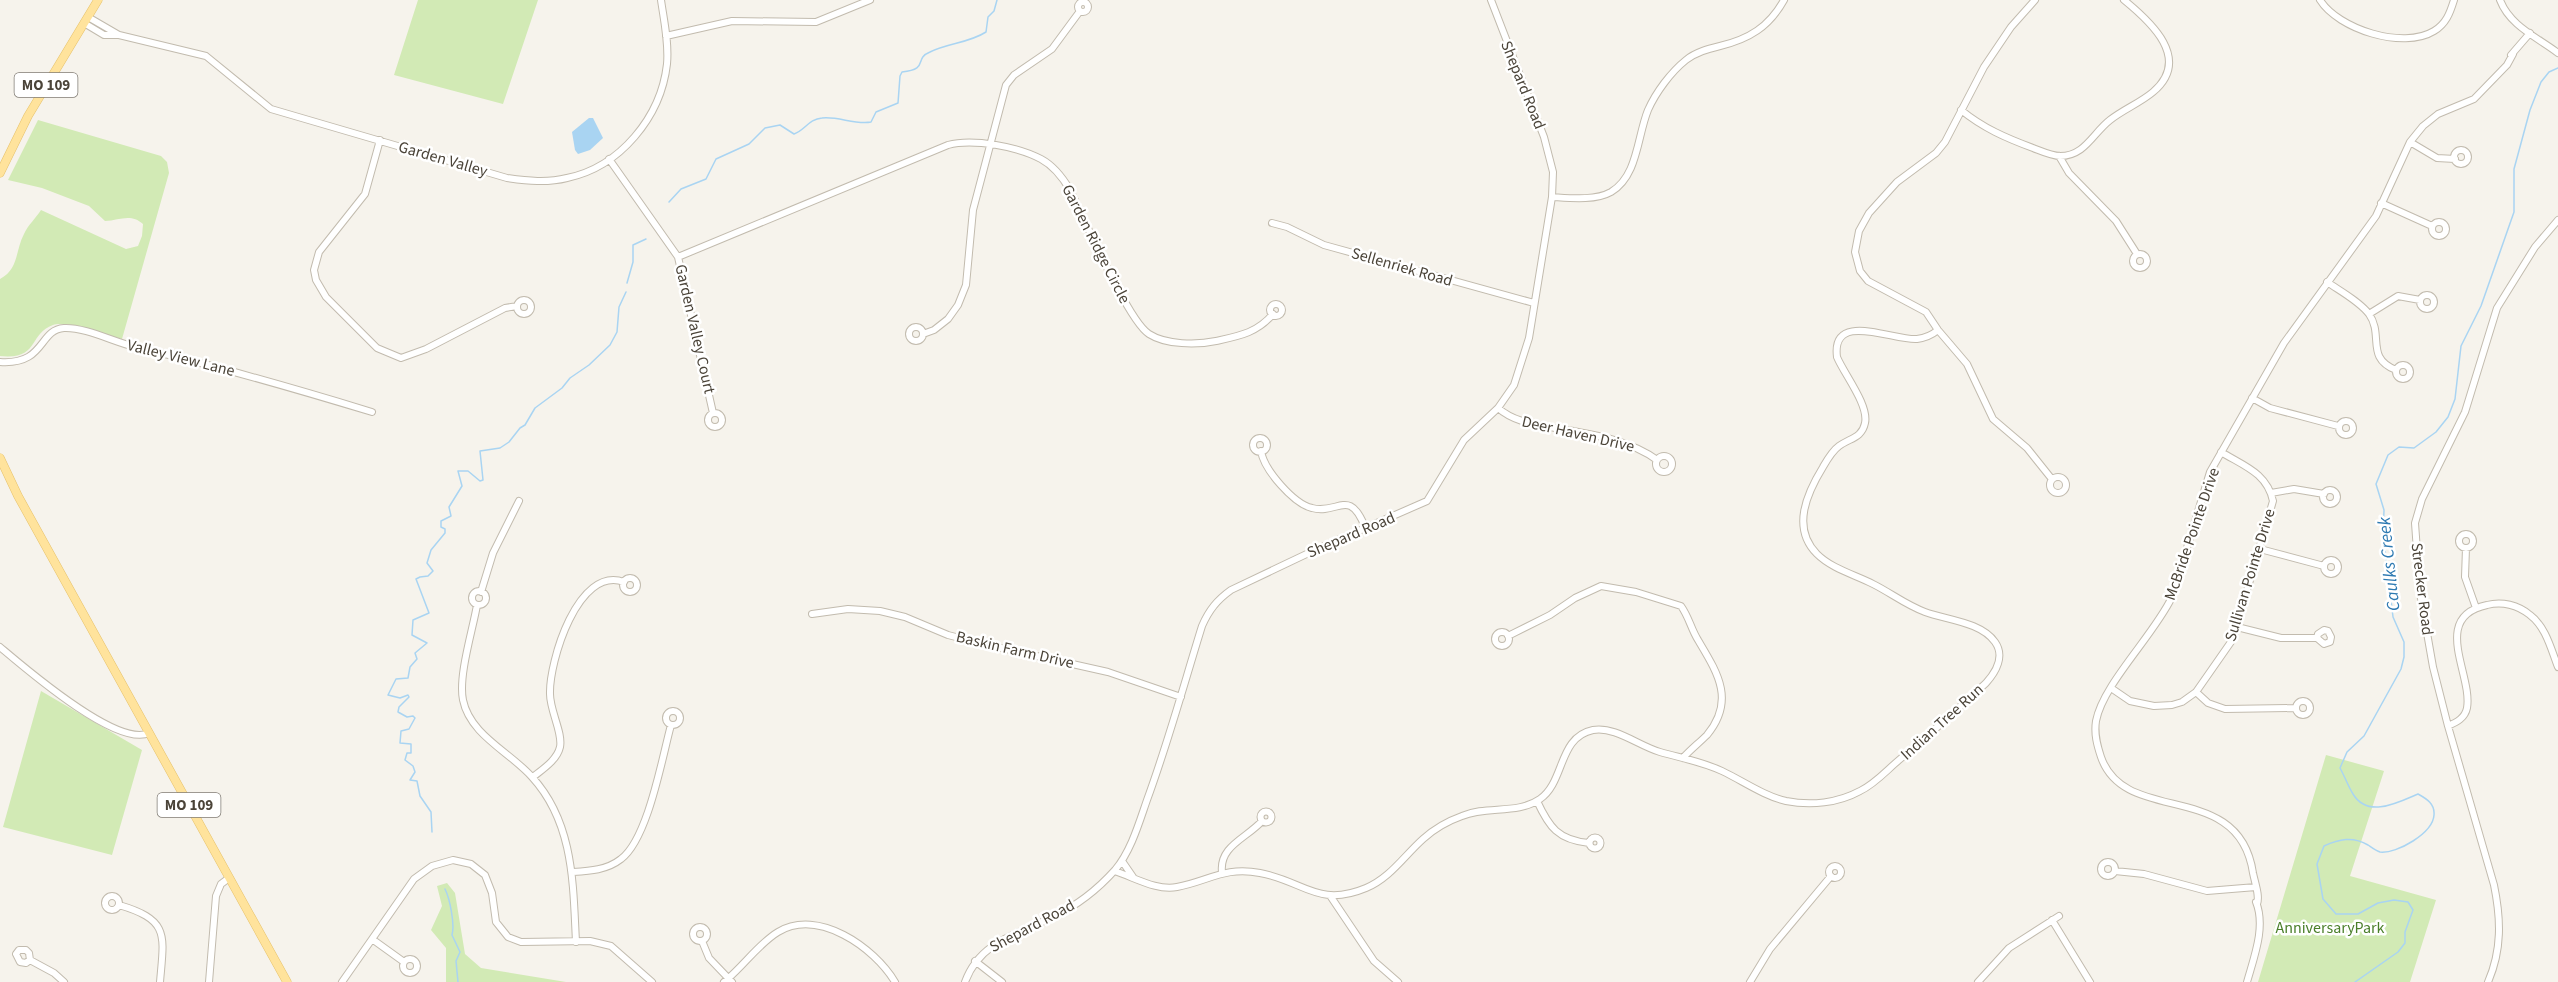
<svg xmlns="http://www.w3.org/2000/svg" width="2558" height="982" viewBox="0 0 2558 982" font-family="'Source Sans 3',sans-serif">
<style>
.green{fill:#d2eab5}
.water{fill:#a9d4f2}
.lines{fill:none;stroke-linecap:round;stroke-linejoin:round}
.stream{stroke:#a9d4f2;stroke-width:1.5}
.minor-casing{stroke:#c2bbae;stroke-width:8}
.major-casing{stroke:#e6c16a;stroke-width:9}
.minor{stroke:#fff;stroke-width:6}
.major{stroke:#ffe39c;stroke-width:8}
.labels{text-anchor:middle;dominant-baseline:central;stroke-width:5;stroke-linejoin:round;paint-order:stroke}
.shield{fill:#fff;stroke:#817c74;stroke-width:1.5}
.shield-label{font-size:15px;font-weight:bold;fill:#4b4439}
.street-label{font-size:16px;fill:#4b4439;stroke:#fff}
.park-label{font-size:16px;fill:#4a7f2a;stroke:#fff}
.water-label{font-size:18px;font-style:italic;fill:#2e7ab2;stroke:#fff}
</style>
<rect width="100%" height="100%" fill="#f6f3ec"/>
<!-- green -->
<path class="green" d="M418,0H538L503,104L394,75Z
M38,120L161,156L167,162L169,173L122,339C106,335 67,320 53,325C28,334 40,360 0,356V279C19,269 15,251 24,234C28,225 36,218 41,210L126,249L138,246L142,236L143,224C131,213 120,220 105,221L89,206L42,188L8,180Z
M41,691L142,750L112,855L3,827Z
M2326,755L2384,771L2350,876L2436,900L2410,982H2258Z
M447,883L455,893L465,954L481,968L566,982H446V948L431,930L442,906L437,886Z"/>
<!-- water -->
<path class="water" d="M589,118H593L603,138L590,150L578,154L575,150L572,132Z"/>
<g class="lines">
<!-- stream -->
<path class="stream" d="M669,202L681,189L706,179L716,159L749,144L765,128L780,125L794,134C805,130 809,119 822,118C838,116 855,125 871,122L876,112L898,103L900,76L902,72C930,69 913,59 930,52C948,43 969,43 986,32L988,17L994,11L997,0
M627,283L633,262V245L646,239
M432,832L431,812L420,796L417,781L410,780L415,772L413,766L405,760L407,753H411V744L400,743L401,731L409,729L415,718L413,716L407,717L398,712L399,707L409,697L408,695L400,698L388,695L396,679L408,678L410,667L417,659L415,653L427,643L412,635L413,620L429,613L416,579L420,577L428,576L433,571L427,563L431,550L445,533V529L441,527V521L451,516L449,507L462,486L458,471H468L480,481L483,480L480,451L500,448L509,442L520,428L525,425L535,408L562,388L570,378L589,365L610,345L617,332L619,307L626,292
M445,889C450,899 455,925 452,935L460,952L456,961L458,982
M2355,982L2398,952L2405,943V932L2413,910L2408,902L2394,900L2378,903L2358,914H2336L2323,899L2317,864L2324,846C2339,839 2353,836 2368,845C2371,847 2376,851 2380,852C2397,854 2433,833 2434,815C2435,804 2427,799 2418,794C2399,802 2368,819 2353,794C2348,786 2345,777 2340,768L2347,752L2364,736L2401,669L2404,657V642L2393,617L2383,533L2384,510L2376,484L2388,455L2399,447L2414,448L2436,432L2448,417L2455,399L2461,346L2481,306L2514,212V169L2530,110L2541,82L2549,72L2558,68"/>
<defs>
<path id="minor" d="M2035,0L2011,27L1984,67L1945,142L1936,153L1897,182L1869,213L1859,231L1855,252L1860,271L1868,281L1926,312L1938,330L1967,364L1993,419L2027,448L2051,478
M2320,0C2338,29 2403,50 2434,31C2446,24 2450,13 2454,0
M2500,0C2510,26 2537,37 2558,53
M1078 7a5 5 0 1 1 10 0a5 5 0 1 1-10 0Z
M88,17L119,35L206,56L271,109L507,178C528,181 547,183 567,178C620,167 661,117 667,64C669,43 664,21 661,0
M84,23L104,35H118
M666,36L732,21L816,22L870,0
M2511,55L2530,33
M1961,110C1983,128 2006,138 2033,148C2041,151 2052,156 2060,156C2085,156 2093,133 2110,120C2124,109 2140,103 2153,92C2192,59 2151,22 2124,0
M380,140L365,194L319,252L314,270L316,280L326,297L377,348L401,358L426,349L505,308L517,306
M2410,142L2437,158L2455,159
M2454 157a7 7 0 1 1 14 0a7 7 0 1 1-14 0Z
M2059,156L2069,173L2116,221L2137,254
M609,159L678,257L713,413
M1552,197C1569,198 1595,201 1611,192C1638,176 1637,137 1648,110C1656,92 1671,72 1686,60C1696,52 1708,49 1720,46C1749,39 1769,27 1784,0
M2381,203L2432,226
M2432 229a7 7 0 1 1 14 0a7 7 0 1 1-14 0Z
M1272,223L1287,227L1324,245L1534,303
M2133 261a7 7 0 1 1 14 0a7 7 0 1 1-14 0Z
M678,257L948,145C973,138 1019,147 1041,159C1054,166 1063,178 1070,190C1084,218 1128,321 1149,334C1166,345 1197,345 1216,341C1239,336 1257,333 1273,314
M2327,282C2340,291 2359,301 2369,314C2384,335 2365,358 2396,370
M2420 302a7 7 0 1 1 14 0a7 7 0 1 1-14 0Z
M517 307a7 7 0 1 1 14 0a7 7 0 1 1-14 0Z
M1270 310a6 6 0 1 1 12 0a6 6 0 1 1-12 0Z
M2369,314L2398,296L2420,300
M909 334a7 7 0 1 1 14 0a7 7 0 1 1-14 0Z
M923,334L934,330L948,319L958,305L966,285L973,210L1006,85L1014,75L1052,49L1080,11
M0,362C46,365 38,330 64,328C85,327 114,342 135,347C215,365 293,388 372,412
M2396 372a7 7 0 1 1 14 0a7 7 0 1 1-14 0Z
M2252,398L2270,408L2338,426
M1498,408C1514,422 1534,424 1555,428C1589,434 1629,439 1657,460
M708 420a7 7 0 1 1 14 0a7 7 0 1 1-14 0Z
M2339 428a7 7 0 1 1 14 0a7 7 0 1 1-14 0Z
M1253 445a7 7 0 1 1 14 0a7 7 0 1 1-14 0Z
M1261,451C1264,470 1294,504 1312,508C1338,515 1349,487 1365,527
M1656 464a8 8 0 1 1 16 0a8 8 0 1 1-16 0Z
M2050 485a8 8 0 1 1 16 0a8 8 0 1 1-16 0Z
M2323 497a7 7 0 1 1 14 0a7 7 0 1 1-14 0Z
M2271,493L2294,489L2324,494
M2459 541a7 7 0 1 1 14 0a7 7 0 1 1-14 0Z
M2466,548L2465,577L2476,608
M2260,549L2324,566
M2324 567a7 7 0 1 1 14 0a7 7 0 1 1-14 0Z
M623 585a7 7 0 1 1 14 0a7 7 0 1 1-14 0Z
M472 598a7 7 0 1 1 14 0a7 7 0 1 1-14 0Z
M481,592L493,553L519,501
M477,605C473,629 458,676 463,700C470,735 510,752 532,777C574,823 573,884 576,942
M812,614L848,609L880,611L905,617L948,635L979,643L1108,672L1181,697
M2237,627L2281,638H2317L2324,644L2330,642L2331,637L2328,631L2324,630L2318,634L2317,638
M1495 639a7 7 0 1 1 14 0a7 7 0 1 1-14 0Z
M1508,636L1550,615L1575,598L1601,586L1636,592L1681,606C1689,617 1691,629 1698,640C1717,672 1736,700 1707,735C1699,743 1690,750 1683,758
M0,647C25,668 117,748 149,733
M2111,688L2130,701L2154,706L2172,705L2182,702L2196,692L2233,639L2273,501C2267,473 2244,466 2221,452
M2196,692L2208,703L2225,709L2296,708
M2296 708a7 7 0 1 1 14 0a7 7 0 1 1-14 0Z
M666 718a7 7 0 1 1 14 0a7 7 0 1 1-14 0Z
M2448,726C2457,722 2465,718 2467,708C2473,675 2430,617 2487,605C2502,601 2518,605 2530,615C2546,627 2551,649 2558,667
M533,777C543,769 557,760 560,747C563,733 550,711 550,694C549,662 578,565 624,582
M1537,801C1549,827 1558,840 1589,843
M1260.5 817a5.5 5.5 0 1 1 11 0a5.5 5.5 0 1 1-11 0Z
M1589.5 843a5.5 5.5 0 1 1 11 0a5.5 5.5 0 1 1-11 0Z
M1122,861L1133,877
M2101 869a7 7 0 1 1 14 0a7 7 0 1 1-14 0Z
M1829 872a6 6 0 1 1 12 0a6 6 0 1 1-12 0Z
M1114,871C1134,877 1156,891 1177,887C1209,881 1225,866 1260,873C1304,881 1318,908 1366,888C1390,878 1404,856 1423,839C1434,829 1448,821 1462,816C1487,805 1517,815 1540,799C1565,782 1558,737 1593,730C1615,726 1639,746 1660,752C1681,758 1703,762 1722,771C1743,781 1764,796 1786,801C1811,806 1838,803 1860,791C1875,784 1887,770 1899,760C1929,735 1958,709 1986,683C1996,672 2005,656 1995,642C1981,622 1947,620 1925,612C1906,605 1891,593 1873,584C1856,575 1832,569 1817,554C1791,528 1807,493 1823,467C1827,460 1832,451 1839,446C1850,438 1862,438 1865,423C1869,405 1844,374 1837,357C1831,310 1894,341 1917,339C1925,338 1932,335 1938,330
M2115,871L2144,874L2207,891L2256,887
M573,872C590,871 607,870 621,859C648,839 662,758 671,725
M1222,872C1219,846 1247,838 1262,821
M105 903a7 7 0 1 1 14 0a7 7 0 1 1-14 0Z
M1331,897L1374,961L1398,982
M2257,904C2260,896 2255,883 2253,873C2239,778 2125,827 2101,757C2097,745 2094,734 2096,721C2103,684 2154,635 2172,597L2210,472L2284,343L2376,216L2410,142L2423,126L2438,114L2474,99L2507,65L2513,54
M119,905C170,920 164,935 160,982
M2052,920L2090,982
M693 934a7 7 0 1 1 14 0a7 7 0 1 1-14 0Z
M372,939L404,962
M702,941L709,958L732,982
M403 966a7 7 0 1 1 14 0a7 7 0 1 1-14 0Z
M30,960L29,953L26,950H19L16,954L20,962L26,963L30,960L54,973L64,982
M975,961L1002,982
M209,982L216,896L221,884L229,878
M342,982L414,879L432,866L453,860L471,864L485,875L492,893L496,922L508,937L521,942L590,941L611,946L652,982
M724,982C743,967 758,944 778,932C818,908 874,947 895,982
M965,982C980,941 1018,934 1053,917C1076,906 1098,889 1115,870C1131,851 1139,823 1147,800C1168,743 1184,684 1202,626C1209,610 1217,600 1231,590L1315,550L1427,501L1464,440L1498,408L1514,385L1529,338L1552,197L1553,172L1544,137L1491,0
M1750,982L1770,949L1831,876
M1978,982L2009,948L2059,916
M2247,982C2254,957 2266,927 2256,902
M2488,982C2502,950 2501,919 2494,885L2448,726L2433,667L2420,593L2415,523L2422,499L2465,412L2497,308L2535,247L2558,220"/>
<path id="major" d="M0,173L28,116L98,0
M0,458L18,496L287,982"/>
</defs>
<!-- minor casing -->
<use href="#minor" class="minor-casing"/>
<!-- major casing -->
<use href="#major" class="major-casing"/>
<!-- minor -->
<use href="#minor" class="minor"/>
<!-- major -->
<use href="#major" class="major"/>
</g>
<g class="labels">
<!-- shield labels -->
<g class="shield">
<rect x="14.5" y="73" width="63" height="24" rx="4.5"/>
<rect x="157.5" y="793" width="63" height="24" rx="4.5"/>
</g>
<g class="shield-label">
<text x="46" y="85">MO 109</text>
<text x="189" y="805">MO 109</text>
</g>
<!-- street labels -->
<g class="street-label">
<text transform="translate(1523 85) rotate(68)">Shepard Road</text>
<text transform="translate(443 159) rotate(16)">Garden Valley</text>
<text transform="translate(1096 244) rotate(63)">Garden Ridge Circle</text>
<text transform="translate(1402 267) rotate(16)">Sellenriek Road</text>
<text transform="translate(695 329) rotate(77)">Garden Valley Court</text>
<text transform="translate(181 358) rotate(14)">Valley View Lane</text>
<text transform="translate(1578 434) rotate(13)">Deer Haven Drive</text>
<text transform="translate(2192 534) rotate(-71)">McBride Pointe Drive</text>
<text transform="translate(1351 535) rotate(-23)">Shepard Road</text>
<text transform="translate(2250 575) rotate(-73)">Sullivan Pointe Drive</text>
<text transform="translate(2422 589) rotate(83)">Strecker Road</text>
<text transform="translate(1015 650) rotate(13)">Baskin Farm Drive</text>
<text transform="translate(1942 722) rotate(-42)">Indian Tree Run</text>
<text transform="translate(1032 926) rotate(-28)">Shepard Road</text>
</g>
<!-- park labels -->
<g class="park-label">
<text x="2330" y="928">AnniversaryPark</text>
</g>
<!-- water labels -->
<g class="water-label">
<text transform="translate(2389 564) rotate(-96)">Caulks Creek</text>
</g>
</g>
</svg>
